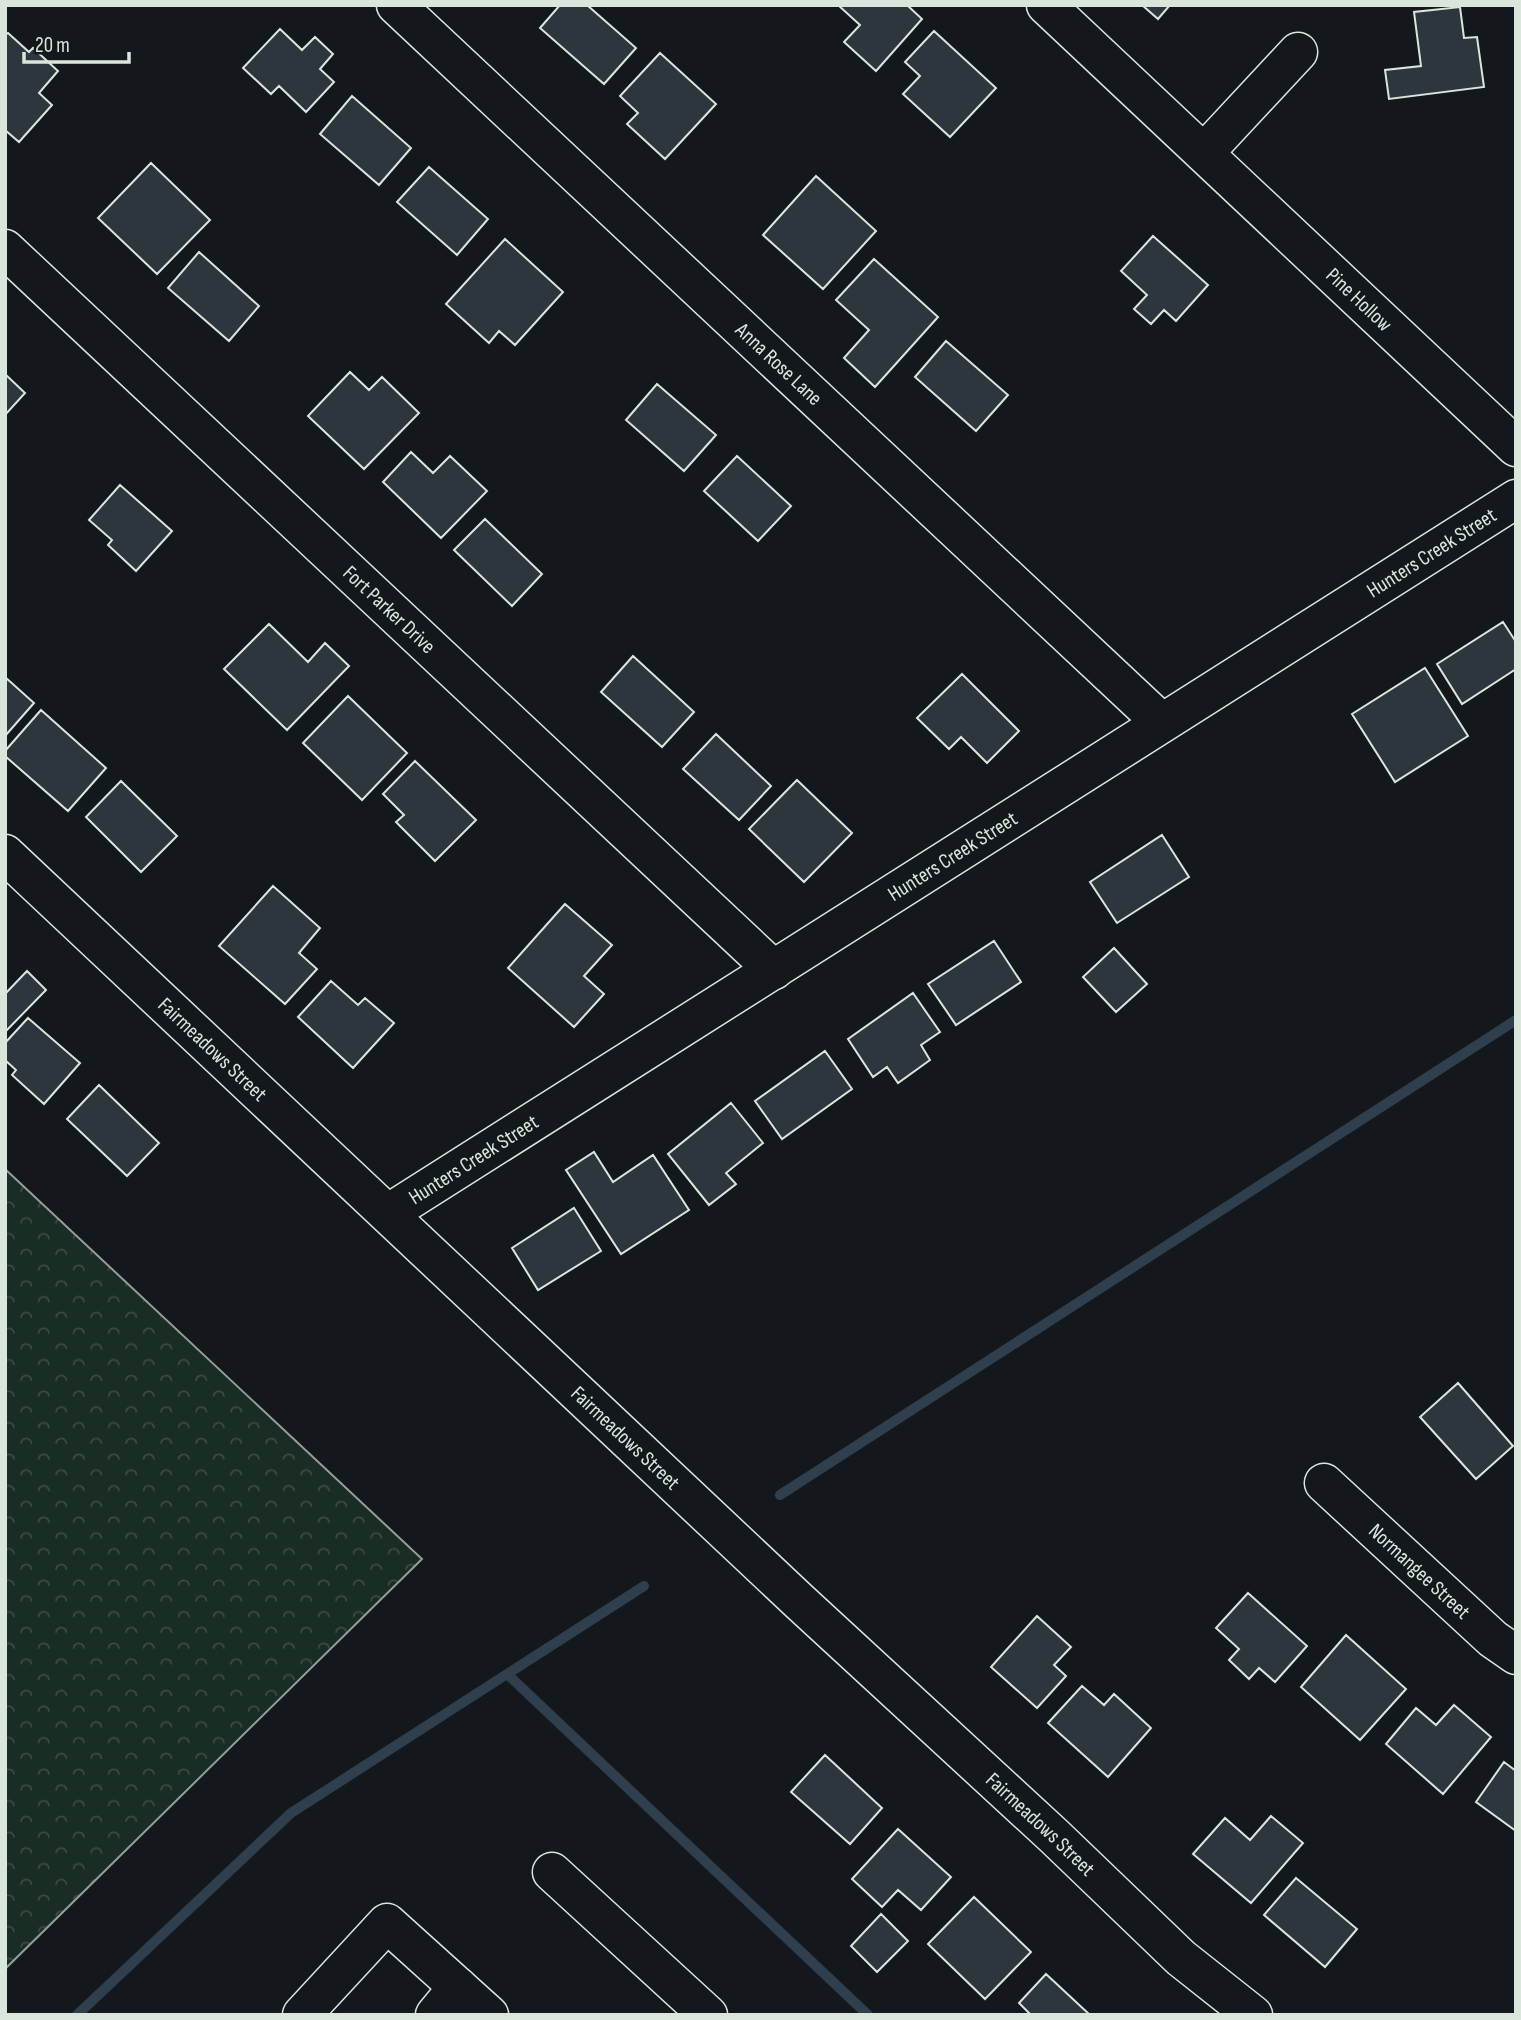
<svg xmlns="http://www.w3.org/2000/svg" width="1521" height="2020" viewBox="0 0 1521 2020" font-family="'Sofia Sans Condensed',sans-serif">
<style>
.forest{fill:url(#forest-crowns);stroke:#939e99;stroke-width:2}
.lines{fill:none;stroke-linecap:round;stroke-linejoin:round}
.stream{stroke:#2f3f4d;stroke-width:10}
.building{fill:#2c363c;stroke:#d8e6dc;stroke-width:2}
.minor-casing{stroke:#d8e6dc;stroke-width:41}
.minor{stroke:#14181c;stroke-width:38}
.labels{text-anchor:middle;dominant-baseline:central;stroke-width:5;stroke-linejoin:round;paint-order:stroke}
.street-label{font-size:21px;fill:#d8e6dc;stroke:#14181c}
</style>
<defs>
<pattern id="forest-crowns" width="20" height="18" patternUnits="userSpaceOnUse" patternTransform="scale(1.75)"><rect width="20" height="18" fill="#1a2d24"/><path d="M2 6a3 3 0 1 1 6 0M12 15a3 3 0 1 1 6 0" fill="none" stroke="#3b4b43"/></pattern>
</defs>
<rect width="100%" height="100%" fill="#14181c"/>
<!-- forest -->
<path class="forest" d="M5,1169L422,1559L5,1969Z"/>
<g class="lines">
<!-- stream -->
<path class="stream" d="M780,1495L1516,1020
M507,1674L868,2015
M77,2015L291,1813L644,1586"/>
</g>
<!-- building -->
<path class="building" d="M560,5H587L636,48L604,84L540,28Z
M838,5H907L922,19L876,71L844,42L860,25Z
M1142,5H1170L1158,19Z
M1460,7L1464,38L1477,37L1484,87L1389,99L1385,70L1421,66L1414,12Z
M280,29L302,50L315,37L333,54L320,69L334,82L306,112L279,86L271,94L243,68Z
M934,31L996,88L950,137L903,94L920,76L905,62Z
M8,33L29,52L33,48L58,71L39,93L52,105L19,142L5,130V35Z
M660,53L716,104L665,159L627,124L638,113L620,96Z
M352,96L411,148L379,185L320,134Z
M151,163L210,220L157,274L98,218Z
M429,167L488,219L457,255L397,202Z
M816,176L876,231L823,289L763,235Z
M1153,236L1208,285L1176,321L1164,310L1151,324L1134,309L1147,295L1121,271Z
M505,239L563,292L515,345L499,331L489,343L446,304Z
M199,252L259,306L229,341L168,288Z
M874,259L938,317L875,387L844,358L869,330L836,300Z
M946,341L1008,395L976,431L915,377Z
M350,372L369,390L382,377L419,413L364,469L308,416Z
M5,374L25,393L5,415Z
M657,384L716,435L684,471L626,420Z
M411,452L433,473L450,456L487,491L441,538L383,482Z
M737,456L791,506L758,541L704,491Z
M120,485L172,531L136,571L108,545L112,540L89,520Z
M485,519L542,574L512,606L454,550Z
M1503,622L1516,642V669L1462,704L1437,664Z
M269,624L308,662L325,643L349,666L287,730L224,669Z
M633,656L694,712L662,747L601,692Z
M1425,668L1468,736L1395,782L1352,714Z
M962,674L1019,731L987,763L961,737L949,749L917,718Z
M5,677L34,703L5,736Z
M348,696L407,753L362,800L303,743Z
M41,710L106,768L68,811L5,756V751Z
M716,734L771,786L739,820L683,769Z
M415,761L476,820L435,861L396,822L404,815L383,794Z
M797,780L852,833L804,882L749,829Z
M121,781L177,836L141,872L86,817Z
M1162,835L1189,877L1117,923L1090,882Z
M273,886L320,928L299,953L317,969L285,1004L219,946Z
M565,904L612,945L584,976L604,994L574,1027L508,968Z
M994,941L1021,982L956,1025L928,984Z
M1114,948L1147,984L1116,1012L1083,977Z
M27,971L46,990L5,1032V994Z
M331,981L358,1005L365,998L394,1023L353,1068L298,1017Z
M913,993L940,1032L921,1045L930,1060L898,1083L887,1067L873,1077L848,1039Z
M28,1018L80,1063L44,1104L12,1075L16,1070L5,1060V1043Z
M825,1051L852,1089L782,1139L755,1101Z
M99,1085L159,1143L127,1176L67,1119Z
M731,1103L763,1143L726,1173L736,1184L709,1205L668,1154Z
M594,1152L613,1182L653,1155L689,1210L621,1254L566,1170Z
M574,1208L601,1251L538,1290L512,1248Z
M1458,1383L1513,1446L1476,1479L1420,1417Z
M1248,1593L1307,1646L1275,1682L1259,1668L1249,1679L1229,1660L1239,1649L1216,1628Z
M1037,1616L1071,1647L1054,1665L1066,1676L1037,1708L991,1667Z
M1346,1635L1406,1689L1360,1740L1301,1687Z
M1082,1686L1104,1705L1114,1694L1151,1728L1108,1777L1048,1723Z
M1454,1705L1491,1737L1443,1794L1386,1744L1416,1708L1436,1725Z
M825,1755L882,1808L850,1844L791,1792Z
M1504,1762L1516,1771V1831L1476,1802Z
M1271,1816L1303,1843L1251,1903L1193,1854L1225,1818L1250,1840Z
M898,1829L951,1877L921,1910L898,1890L882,1907L852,1879Z
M1296,1878L1357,1929L1325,1967L1264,1915Z
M974,1897L1031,1952L985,1999L928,1944Z
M881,1914L908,1941L877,1972L851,1946Z
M1046,1974L1090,2015H1031L1019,2003Z"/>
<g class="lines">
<defs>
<g id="minor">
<path id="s1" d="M396,5L1161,722"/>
<path id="s2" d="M1046,5L1516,447"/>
<path d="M1204,153L1298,52"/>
<path id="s3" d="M5,249L774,970"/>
<path id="s4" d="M5,854L800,1602L1054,1836L1181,1958L1253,2015"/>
<path id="s5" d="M389,1213L1516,499"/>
<path id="s6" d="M1324,1483L1493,1639L1516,1655"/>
<path d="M552,1872L708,2015"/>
<path d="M302,2015L387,1923L489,2015"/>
<path d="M435,2015L458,1987"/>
</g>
</defs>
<!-- minor casing -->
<use href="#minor" class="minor-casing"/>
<!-- minor -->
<use href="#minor" class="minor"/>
</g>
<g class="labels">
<!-- street labels -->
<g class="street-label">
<text stroke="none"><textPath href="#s2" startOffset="430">Pine Hollow</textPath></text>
<text stroke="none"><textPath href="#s1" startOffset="525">Anna Rose Lane</textPath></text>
<text stroke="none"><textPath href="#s5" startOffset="1234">Hunters Creek Street</textPath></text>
<text stroke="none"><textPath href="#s3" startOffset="527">Fort Parker Drive</textPath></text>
<text stroke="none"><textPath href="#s5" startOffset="667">Hunters Creek Street</textPath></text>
<text stroke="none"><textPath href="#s4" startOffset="285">Fairmeadows Street</textPath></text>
<text stroke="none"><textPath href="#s5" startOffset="100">Hunters Creek Street</textPath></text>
<text stroke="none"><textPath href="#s4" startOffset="852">Fairmeadows Street</textPath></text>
<text stroke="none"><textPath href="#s6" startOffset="130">Normangee Street</textPath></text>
<text stroke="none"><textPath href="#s4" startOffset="1419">Fairmeadows Street</textPath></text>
</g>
</g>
<!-- border -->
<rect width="1521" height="2020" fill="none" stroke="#d8e6dc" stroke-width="14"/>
<!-- scale -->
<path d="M24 52v10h105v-10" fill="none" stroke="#d8e6dc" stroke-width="3.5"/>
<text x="35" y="52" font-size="21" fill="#d8e6dc" stroke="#14181c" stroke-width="5" paint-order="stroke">20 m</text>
</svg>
